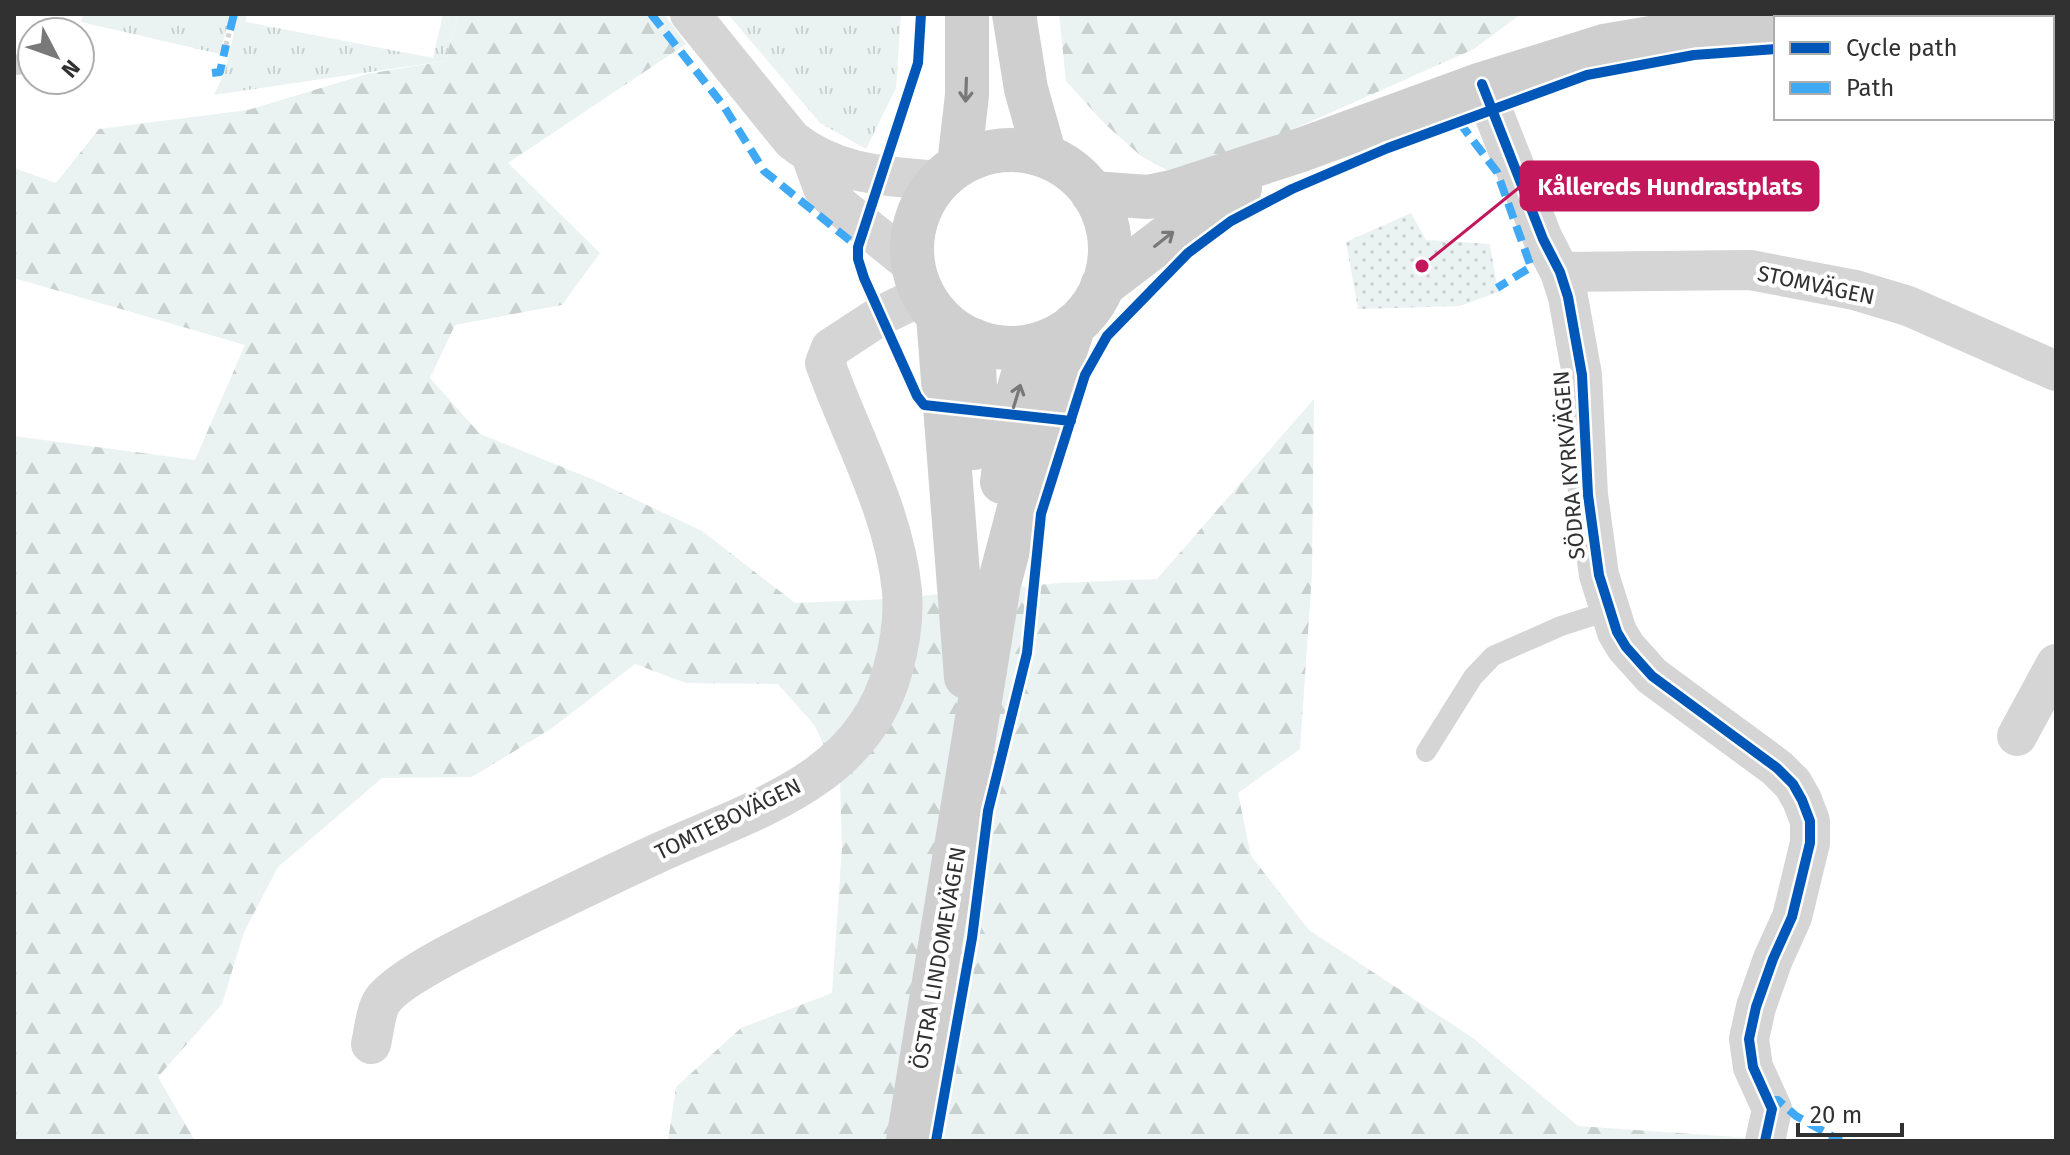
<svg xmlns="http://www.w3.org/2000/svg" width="2070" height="1155" viewBox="0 0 2070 1155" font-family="'Fira Sans',sans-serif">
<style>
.grass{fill:url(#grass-tufts)}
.forest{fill:url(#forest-firs)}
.park{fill:url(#park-dots)}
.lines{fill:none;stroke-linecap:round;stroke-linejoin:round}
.path{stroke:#d4d4d4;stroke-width:5;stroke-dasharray:4 4;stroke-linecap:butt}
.lane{stroke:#d5d5d5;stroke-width:20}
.street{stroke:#d5d5d5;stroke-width:40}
.secondary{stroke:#cfcfcf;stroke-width:44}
.quiet{stroke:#3fa9f5;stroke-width:8;stroke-dasharray:16 8;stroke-linecap:butt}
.cycleway-casing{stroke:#fff;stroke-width:15}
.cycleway{stroke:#0057b8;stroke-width:10}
.oneway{stroke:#787878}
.labels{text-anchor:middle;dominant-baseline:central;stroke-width:8;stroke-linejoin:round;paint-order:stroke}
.street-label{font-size:22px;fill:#313131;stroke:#fff}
.leader{fill:none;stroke:#c2185b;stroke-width:3}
.callout-dot{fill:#c2185b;stroke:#fff;stroke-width:3}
.callout{fill:#c2185b;stroke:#c2185b;stroke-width:3}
.callout-label{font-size:24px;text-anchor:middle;font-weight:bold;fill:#fff}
</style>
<defs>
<pattern id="grass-tufts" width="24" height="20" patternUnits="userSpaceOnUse" patternTransform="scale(2)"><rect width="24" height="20" fill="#eaf3f1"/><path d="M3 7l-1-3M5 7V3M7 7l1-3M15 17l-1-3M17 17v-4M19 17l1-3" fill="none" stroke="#c9d1cf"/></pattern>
<pattern id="forest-firs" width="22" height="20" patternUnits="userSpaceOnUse" patternTransform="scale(2)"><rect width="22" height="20" fill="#eaf3f1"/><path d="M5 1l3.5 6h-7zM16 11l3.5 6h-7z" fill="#c9d1cf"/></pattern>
<pattern id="park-dots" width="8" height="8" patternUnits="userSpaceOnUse" patternTransform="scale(2)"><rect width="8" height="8" fill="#eaf3f1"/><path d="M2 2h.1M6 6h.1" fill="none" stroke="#c9d1cf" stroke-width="1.8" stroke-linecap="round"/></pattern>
</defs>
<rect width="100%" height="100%" fill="#fff"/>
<!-- grass -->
<path class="grass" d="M83,14H230L220,54L81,22Z
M238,14H246V22L433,58L443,14H458L445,61L214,95L225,72Z
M728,14H901L896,88L866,149L820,123Z"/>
<!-- forest -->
<path class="forest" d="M458,14H664L686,44L508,163L600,253L562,305L455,325L430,378L480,434L592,479L702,531L795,603L888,599L1060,583L1157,579L1314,399L1312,574L1300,749L1238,793L1251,856L1309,930L1473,1038L1578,1126L1793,1141H668L676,1087L741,1028L832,993L842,847L840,781L815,726L778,684L686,683L635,664L552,728L472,777L382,778L278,867L244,932L222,1004L158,1077L195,1141H14V436L195,460L245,345L14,278V168L56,183L99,129L248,110L367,74L445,61Z
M1059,14H1521L1474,49L1251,148L1174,174L1141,156L1105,124L1066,81Z"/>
<!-- park -->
<path class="park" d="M1411,213L1426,240L1490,244L1498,292L1460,306L1358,309L1346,242Z"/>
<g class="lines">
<!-- path -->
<path class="path" d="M226,45L230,30"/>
<!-- lane -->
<path class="lane" d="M14,64L17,65
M1426,752L1473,677L1493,656L1561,626L1608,611"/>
<!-- street -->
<path class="street" d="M690,14L792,140C836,175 885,176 939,181
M1482,84L1543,239L1560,272L1568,297L1582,375L1588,495L1599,575L1617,632L1626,647L1652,676L1777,768L1793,784L1802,800L1810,821V843L1792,917L1773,959L1756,1007L1749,1039L1753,1067L1772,1109L1765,1141
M811,155L823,188L841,207L913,265
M1560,272L1750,270L1855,290L1908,306L2056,371
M2017,736L2056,664
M371,1044C374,1032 375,1014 381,1003C393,981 463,947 487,935C543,908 599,880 656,854C751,810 863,782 893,669C900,644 904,617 902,591C894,511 852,438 825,363L831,348L880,316L923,295"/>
<!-- secondary -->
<path class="secondary" d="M1014,14L1026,89L1045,156
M1830,18L1909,14
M912 249a99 99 0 1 1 198 0a99 99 0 1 1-198 0Z
M959,165L967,95V14
M1092,193L1148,197L1176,191L1301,150L1482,84L1604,46L1745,22L1776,21
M1102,286L1186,222L1240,188
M938,316L966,677
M973,340L976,412L974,448
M1002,482L1011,416L1031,346
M908,1141L999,584L1043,418L1074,325"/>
<!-- quiet -->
<path class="quiet" d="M651,14L723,105L764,171L858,247
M230,30L234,14
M2052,66H2056
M212,73L220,72L226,45
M1459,122L1497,172L1531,267L1497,288
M1769,1100H1778L1796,1116L1841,1141"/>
<defs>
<path id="cycleway" d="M921,14L918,63L858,247V259L864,278L917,396L924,405L1071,421
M1482,84L1543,239L1560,272L1568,297L1582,375L1588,495L1599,575L1617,632L1626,647L1652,676L1777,768L1793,784L1802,800L1810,821V843L1792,917L1773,959L1756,1007L1749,1039L1753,1067L1772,1109L1765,1141
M936,1141L972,938L988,811L1027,653L1041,514L1085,375L1107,336L1188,253L1231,221L1292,189L1388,148L1587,75L1694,55L1776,49"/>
</defs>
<!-- cycleway casing -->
<use href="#cycleway" class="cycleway-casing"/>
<!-- cycleway -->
<use href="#cycleway" class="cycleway"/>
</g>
<!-- one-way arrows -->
<defs><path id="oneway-shaft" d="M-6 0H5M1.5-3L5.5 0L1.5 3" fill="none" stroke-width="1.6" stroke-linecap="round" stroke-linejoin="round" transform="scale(2)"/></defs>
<g class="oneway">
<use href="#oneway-shaft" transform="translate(966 90) rotate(92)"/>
<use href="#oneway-shaft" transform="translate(1164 239) rotate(-38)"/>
<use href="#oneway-shaft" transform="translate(1017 396) rotate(-73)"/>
</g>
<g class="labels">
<!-- street labels -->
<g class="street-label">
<text transform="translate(1816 285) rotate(12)">STOMVÄGEN</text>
<text transform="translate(1569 465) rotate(-95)">SÖDRA KYRKVÄGEN</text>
<text transform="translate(728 819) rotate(-26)">TOMTEBOVÄGEN</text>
<text transform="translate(939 958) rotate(-80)">ÖSTRA LINDOMEVÄGEN</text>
</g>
</g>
<!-- callouts -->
<path class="leader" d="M1422 266L1521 186"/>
<circle class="callout-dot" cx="1422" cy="266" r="8"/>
<rect class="callout" x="1521" y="162" width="297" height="48" rx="8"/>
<g class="callout-label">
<text x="1670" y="195">Kållereds Hundrastplats</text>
</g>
<!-- border -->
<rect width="2070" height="1155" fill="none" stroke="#313131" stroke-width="32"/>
<!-- legend -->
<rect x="1774" y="16" width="280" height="104" fill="#ffffff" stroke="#adadad" stroke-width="2"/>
<rect x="1790" y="42" width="40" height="12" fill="#0057b8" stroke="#adadad" stroke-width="2"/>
<text x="1846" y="56" font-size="24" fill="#313131">Cycle path</text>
<rect x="1790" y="82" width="40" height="12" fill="#3fa9f5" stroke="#adadad" stroke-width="2"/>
<text x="1846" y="96" font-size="24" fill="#313131">Path</text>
<!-- north arrow -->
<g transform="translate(56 56) rotate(131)"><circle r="38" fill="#ffffff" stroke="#adadad" stroke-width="2"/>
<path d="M0-6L14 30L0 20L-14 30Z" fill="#797979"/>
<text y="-12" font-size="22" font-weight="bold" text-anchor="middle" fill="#313131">N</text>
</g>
<!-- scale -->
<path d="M1798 1123v12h104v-12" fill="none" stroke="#313131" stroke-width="4"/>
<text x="1810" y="1123" font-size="24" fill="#313131" stroke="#ffffff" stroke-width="6" paint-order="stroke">20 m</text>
</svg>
